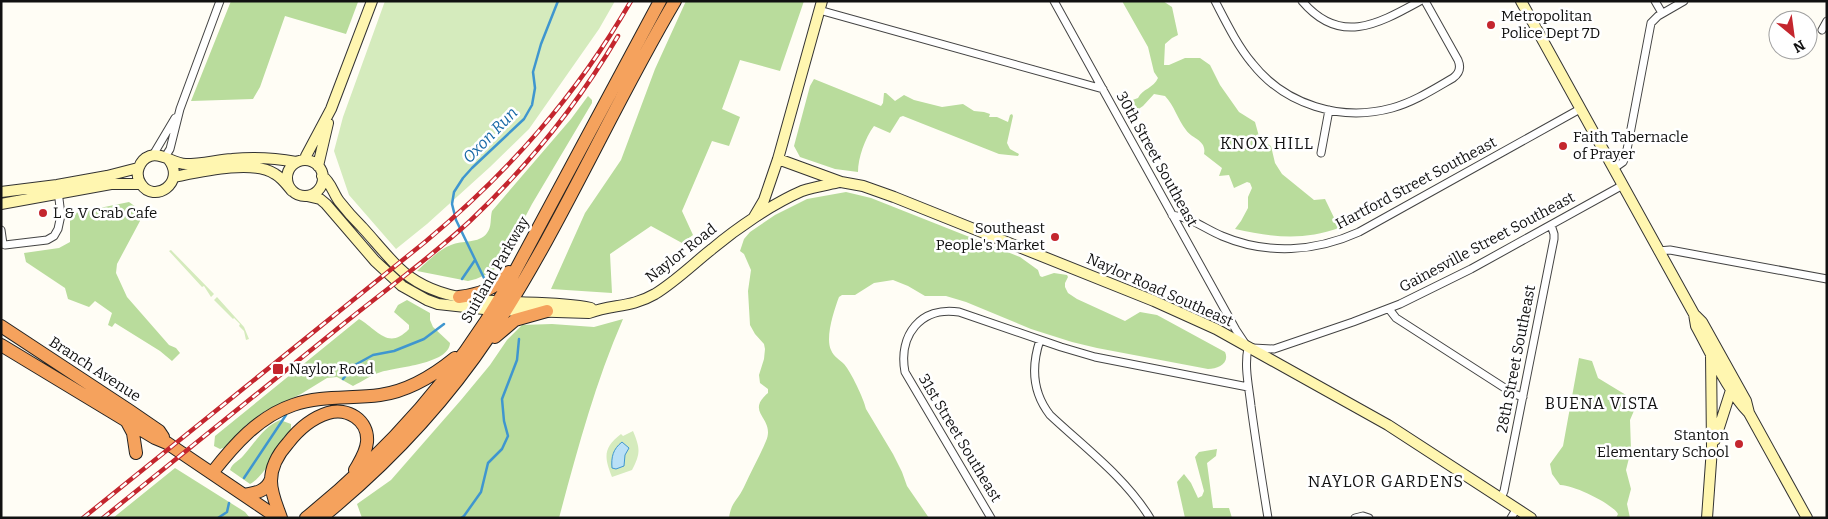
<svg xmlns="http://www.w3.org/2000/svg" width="1828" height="519" viewBox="0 0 1828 519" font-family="Bitter,serif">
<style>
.green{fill:#d5ebbd}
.forest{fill:#b9dc9c}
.water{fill:#b9e0f7;stroke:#3f96cf}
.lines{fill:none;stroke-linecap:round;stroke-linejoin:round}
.stream{stroke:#3f96cf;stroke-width:2.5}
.street-casing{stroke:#444;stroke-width:9}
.secondary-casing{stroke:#333;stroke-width:12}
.highway-casing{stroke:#222;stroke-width:14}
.street{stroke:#fff;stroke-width:7}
.secondary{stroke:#fff6b0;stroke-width:10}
.highway{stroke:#f5a25d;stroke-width:12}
.rail-casing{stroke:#c4262e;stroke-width:4.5}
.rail{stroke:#fff;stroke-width:2.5;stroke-dasharray:8;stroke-linecap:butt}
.poi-dot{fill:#c4262e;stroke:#fff;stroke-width:2}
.labels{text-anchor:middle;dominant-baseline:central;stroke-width:5;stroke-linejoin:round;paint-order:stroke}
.poi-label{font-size:15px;fill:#111;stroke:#fff;text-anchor:start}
.street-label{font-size:15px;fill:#111;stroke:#fff}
.water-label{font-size:16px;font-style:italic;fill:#1768a6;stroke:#fff}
.neighbourhood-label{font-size:16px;letter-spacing:1px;fill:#111;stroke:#fff}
</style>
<rect width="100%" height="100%" fill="#fffdf5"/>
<!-- green -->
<path class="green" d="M385,1H615L599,29L529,129L490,167L427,224L396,249L349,195L334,151L343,117Z
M171,250L214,294L211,297L204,286L202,287L169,251Z
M217,297L244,327L249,339L246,340L244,331L239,326L240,324L234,318L233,319L214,300Z
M633,431C640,448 641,453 632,470L612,477C604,457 603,448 621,434L623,436Z"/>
<!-- forest -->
<path class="forest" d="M231,1H356L358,2L346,34L285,16L260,87L253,99L191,101Z
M686,1H804L780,71L740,60L722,109L740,117L729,146L712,141L682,211L693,235L682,243L651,226L610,254L612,293L551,289L585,213L621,160L655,69Z
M1122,1H1163L1172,7L1178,35L1172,38L1165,44L1164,65H1169L1185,58H1200L1210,65L1220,85L1239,112L1255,122L1260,140L1271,146L1275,163L1282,174L1314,200L1325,199L1339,228C1303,241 1271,237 1235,229L1241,221L1248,208V197L1252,188L1250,183L1247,182L1234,188L1229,175L1219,176L1222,168L1204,154C1207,140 1192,139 1186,130C1178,120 1174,105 1165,96L1154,94L1143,106L1134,112L1136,122L1133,123L1124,103L1138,98C1142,89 1154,88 1158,78L1154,72L1148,47Z
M814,79L881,106L883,103L884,93H886L895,101L904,95L914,100L942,107L963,104L974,111L984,112L990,114L989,117H997L1008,122L1010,115L1012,114L1013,116L1007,143L1010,149L1019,154L1018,156L999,154L903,116L900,117L890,133L874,126C865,138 858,158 858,172L835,169L800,157L794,146L810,86Z
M588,96L592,100V103L532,204L502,261L492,272L476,279L468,281L417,271C427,262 438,250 451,245C462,240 479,244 487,233C492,227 490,218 492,211L571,119Z
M846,192L871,198L1020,257L1038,270L1040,276L1042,277L1054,273L1067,275L1068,277L1065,283V287L1068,293L1077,299L1125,321L1140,312L1157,315L1225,352C1230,363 1218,369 1208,369L1097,348L1072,342L1031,329L966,302L946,296H925L908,286L893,280L874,283L855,295H842L839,297C834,310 825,338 831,350C834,357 839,359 844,364C851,372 864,399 866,409L893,454L902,472L907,486L929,518H729C731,502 738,500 744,487C751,471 760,456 766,441C776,418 744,413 768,393V389L760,383L759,375L764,359L765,349L764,344L755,334L750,325L748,291L751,270L744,254L740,251L744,239L750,232L775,215L807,199Z
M129,202L140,210V221L117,264L116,273L127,297L169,345L176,348L180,353L172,361L160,351L115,323L112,327L108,325L112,313L95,301L89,307L68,299L65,288L26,262L24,253L59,248L70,242V214Z
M407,300L430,313V320L433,327L450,343C449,364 397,367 381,372C371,375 363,381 353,386L337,377L327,378L301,394L265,411L246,425L226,447L220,449L214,446L215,436L359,319C377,329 388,351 409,329V325L394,312L398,305Z
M623,319C595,383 577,451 559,518H362L357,504L391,480L461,400L490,365L507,340L522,325L552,324L594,327Z
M1579,358L1592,361L1598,378L1626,395L1636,406L1630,420L1631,450L1626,470L1631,489L1627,504L1630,518H1616L1618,514C1612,503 1571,484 1560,485L1552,474L1550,464L1563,446Z
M280,420L291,424V431C281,445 263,478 250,484L230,470C232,463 239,461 243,456C255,443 263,427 280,420Z
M1217,449L1216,456L1207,463L1213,508H1229L1232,518H1185L1177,482L1184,474L1191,483L1198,498L1202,496L1204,491L1195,457L1199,452Z
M175,468L245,512L250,518H113Z"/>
<!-- water -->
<path class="water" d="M622,442L629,448L625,455L624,466L616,469L612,468C611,457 613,449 622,442Z"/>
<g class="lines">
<!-- stream -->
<path class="stream" d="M484,278L456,220L452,204L454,192L463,178L472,168L524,119L532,105L535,88L533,72L541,44L558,1
M462,279L475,260
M343,379L353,366L373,355L394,351L424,339L444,324
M244,478L286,415
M218,518L227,512L229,503
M461,518L464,516L481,492L488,463L502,449L508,436L504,421L502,399L517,360L519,339"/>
<defs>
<path id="street" d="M1054,1L1236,330L1248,348C1244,367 1249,387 1251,406C1256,443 1262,481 1268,518
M1215,1C1226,22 1237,45 1252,63C1285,105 1341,122 1392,108C1414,102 1434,89 1453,78C1460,73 1461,67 1458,60L1425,1
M1302,1C1340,46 1378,24 1420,1
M1655,1L1662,13
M819,10L1103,89
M1822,30L1827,21
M1321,153L1329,110
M153,155L175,118
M165,157L170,149L180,109L220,1
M1613,169L1623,162L1626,155L1651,23L1658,16L1684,1
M1172,215C1191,217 1205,229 1222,236C1267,255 1315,252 1359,232L1580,109
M1,230L3,244L5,245L47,240L54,236L58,229L61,215L58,191
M1658,251L1670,250L1827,279
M1389,309L1396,318L1514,394L1523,397
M1040,340C1031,367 1032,392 1050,415C1084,447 1125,477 1150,518
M1253,348L1274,349L1353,322L1400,304L1471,269L1623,185
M1501,498L1504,491L1554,239V234L1551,225
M991,518L905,372C898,335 921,306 959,312L1061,347L1095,357L1248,387
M1355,518L1363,516L1369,518
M1511,518L1517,508"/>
<path id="secondary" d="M1521,1L1694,314L1696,326C1711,353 1728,392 1749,413
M778,159L841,182L863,186L894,197L1154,301L1216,329L1388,425L1531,518
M169,160C186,183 154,204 141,184C134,174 139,160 150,156C162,152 173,164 186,164C202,164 217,160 232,159C253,157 275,158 296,162
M306,160V156L331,109L372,1
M287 178a18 18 0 1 1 36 0a18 18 0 1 1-36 0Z
M318,166L328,123
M322,176C331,182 333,193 339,201C346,210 354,219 362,227C374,240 385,254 398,267C448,316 529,295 591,308
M174,177C199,172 253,159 275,174C282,178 287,185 292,191
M1,192L57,185L107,176L138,168
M307,196L320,199L326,204L375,261L402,286L427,300L438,304L493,310L589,313C612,304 631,308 655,294C676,281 693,264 712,249C737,228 772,204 802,191C814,187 827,185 840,182
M1,204L111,184H141
M754,217L764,200L778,159L822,1
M1694,314L1702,322L1746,401L1749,413L1807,518
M1715,440L1732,387
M1707,518L1712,448L1711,354"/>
<path id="highway" d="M459,297C480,294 496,289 509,272
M1,326L130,411L159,431L163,437
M495,337L515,320L547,311
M1,345L155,438L167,443L278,518
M126,420L133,433L136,453
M212,473C234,445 258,417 293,405C321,395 351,399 380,395C409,391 433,376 455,358
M244,495C256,493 267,491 271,479
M281,518C277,506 271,494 271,481C271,466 279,453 288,443C298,430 312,418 328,413C347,407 369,420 367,442C366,453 360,461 355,470
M306,518C385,454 454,378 505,290L660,1
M321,518C385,466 444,404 490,335C560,229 610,111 675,1"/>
</defs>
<!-- street casing -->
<use href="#street" class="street-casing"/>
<!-- secondary casing -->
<use href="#secondary" class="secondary-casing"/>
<!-- highway casing -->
<use href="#highway" class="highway-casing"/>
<!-- street -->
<use href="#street" class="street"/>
<!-- secondary -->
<use href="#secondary" class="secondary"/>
<!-- highway -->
<use href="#highway" class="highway"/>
<defs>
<path id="rail" d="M83,518L425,242C509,172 576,96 631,1
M103,518C184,452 266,387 347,321C388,288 431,257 470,221C527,167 578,104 618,36"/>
</defs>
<!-- rail casing -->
<use href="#rail" class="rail-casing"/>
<!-- rail -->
<use href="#rail" class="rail"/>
</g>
<!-- markers -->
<g class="poi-dot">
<circle cx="1491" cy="25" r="5"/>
<circle cx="1563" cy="146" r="5"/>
<circle cx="43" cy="213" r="5"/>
<circle cx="1055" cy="237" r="5"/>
<rect x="272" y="363" width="12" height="12" rx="2.5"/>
<circle cx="1739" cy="444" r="5"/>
</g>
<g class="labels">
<!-- poi labels -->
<g class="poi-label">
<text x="1501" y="16">Metropolitan<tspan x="1501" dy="17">Police Dept 7D</tspan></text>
<text x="1573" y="137">Faith Tabernacle<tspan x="1573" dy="17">of Prayer</tspan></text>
<text x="53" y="213">L &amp; V Crab Cafe</text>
<text x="1045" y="228" text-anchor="end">Southeast<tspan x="1045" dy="17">People's Market</tspan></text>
<text x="289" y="369">Naylor Road</text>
<text x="1729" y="435" text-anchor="end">Stanton<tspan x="1729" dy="17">Elementary School</tspan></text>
</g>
<!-- street labels -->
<g class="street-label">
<text transform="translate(1157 159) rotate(61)">30th Street Southeast</text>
<text transform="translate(1416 183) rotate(-28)">Hartford Street Southeast</text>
<text transform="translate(1487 242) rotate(-28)">Gainesville Street Southeast</text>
<text transform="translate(681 253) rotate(-38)">Naylor Road</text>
<text transform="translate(495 270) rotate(-60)">Suitland Parkway</text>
<text transform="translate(1160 290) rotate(24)">Naylor Road Southeast</text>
<text transform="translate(1516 359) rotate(-79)">28th Street Southeast</text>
<text transform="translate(95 369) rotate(33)">Branch Avenue</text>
<text transform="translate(960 438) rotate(59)">31st Street Southeast</text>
</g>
<!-- water labels -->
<g class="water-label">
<text transform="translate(490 135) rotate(-46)">Oxon Run</text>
</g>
<!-- neighbourhood labels -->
<g class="neighbourhood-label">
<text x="1267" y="143">KNOX HILL</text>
<text x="1602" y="403">BUENA VISTA</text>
<text x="1386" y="481">NAYLOR GARDENS</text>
</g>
</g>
<!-- border -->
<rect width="1828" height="519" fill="none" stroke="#111111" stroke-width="5"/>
<!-- north arrow -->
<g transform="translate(1793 35) rotate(151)"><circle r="24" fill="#ffffff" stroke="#a0a0a0"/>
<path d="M0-4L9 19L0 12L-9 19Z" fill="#c4262e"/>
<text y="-8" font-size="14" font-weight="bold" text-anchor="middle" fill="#111111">N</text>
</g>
</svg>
